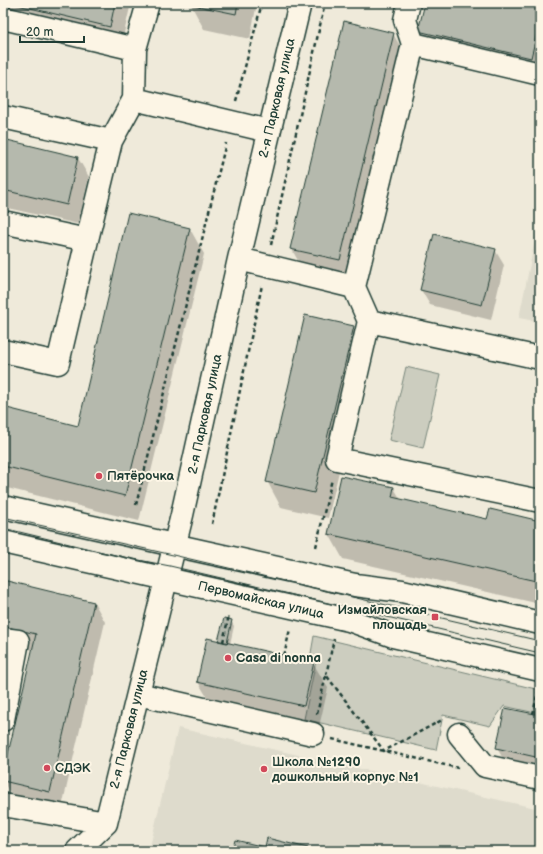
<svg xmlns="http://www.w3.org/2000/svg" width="543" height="854" viewBox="0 0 543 854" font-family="'Balsamiq Sans',sans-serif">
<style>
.built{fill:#dedbcc}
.green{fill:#cccdbf;stroke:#76857a}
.shadow{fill:#0003}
.building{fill:#b5b9ad;stroke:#1f3d34}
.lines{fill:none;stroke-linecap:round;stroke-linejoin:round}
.minor-casing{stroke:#1f3d34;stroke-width:25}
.major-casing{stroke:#1f3d34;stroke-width:25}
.path{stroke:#1f3d34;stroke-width:2.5;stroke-dasharray:4 3;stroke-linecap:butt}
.minor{stroke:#fcf5e5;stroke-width:22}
.major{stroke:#fcf5e5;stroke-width:22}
.tram{stroke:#1f3d34;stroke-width:1}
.poi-dot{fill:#d1495b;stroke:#fcf5e5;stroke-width:1.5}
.labels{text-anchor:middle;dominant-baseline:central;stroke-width:4;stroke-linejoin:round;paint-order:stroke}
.street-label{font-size:13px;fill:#1f3d34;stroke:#fcf5e5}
.poi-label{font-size:13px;font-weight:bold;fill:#1f3d34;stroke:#fcf5e5;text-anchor:start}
</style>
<rect width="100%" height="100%" fill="#efeada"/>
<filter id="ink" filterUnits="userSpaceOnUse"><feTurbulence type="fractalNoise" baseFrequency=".025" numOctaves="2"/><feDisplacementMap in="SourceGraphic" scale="8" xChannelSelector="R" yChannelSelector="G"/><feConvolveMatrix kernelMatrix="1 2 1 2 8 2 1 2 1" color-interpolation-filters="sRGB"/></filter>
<g filter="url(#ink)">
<!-- built -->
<path class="built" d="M540,215V322L519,318Z
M178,728L540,809V851H149Z"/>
<!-- green -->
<path class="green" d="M406,367L440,375L423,448L389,440Z
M314,636L540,690V714L504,706L490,726L443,715L436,750L304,719L316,661L310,659Z"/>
<!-- shadow -->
<path class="shadow" d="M3,3H131L121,46L3,18Z
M190,3H257L250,39L204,29Z
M426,3H540V81L434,55L420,30Z
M393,34L408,59L354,285L305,273L291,248Z
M3,141L78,158L89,177L78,224L3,207Z
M190,229L204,254L139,521L3,487V408L79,427Z
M495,250L504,265L491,320L430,305L421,290Z
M353,327L367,352L328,518L281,507L267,481Z
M342,477L394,488L401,500L488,520L540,522V604L343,559L329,534Z
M3,581L94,602L105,622L61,811L14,800L3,781L33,650L3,643Z
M231,621L234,626L230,644L313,663L328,688L318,731L213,707L198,682Z
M540,717V780L511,773L497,748Z"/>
<!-- building -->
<path class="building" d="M9,3H115L110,27Z
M189,3H238L236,14L188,4Z
M425,3H540V19L531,58L418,31Z
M344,21L394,33L340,260L290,249Z
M3,139L78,157L67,205L3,190Z
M128,213L190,228L125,496L3,466V407L78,426Z
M434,234L496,249L482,305L420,290Z
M305,315L354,326L314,493L266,482Z
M341,476L394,487L392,497L487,519L490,509L540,521V564L536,581L328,534Z
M3,580L94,602L50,792L3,781V775L36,634L3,626Z
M224,618L232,620L227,643L218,641Z
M207,638L314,662L304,706L197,682Z
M505,708L540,715V758L496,748Z
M267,838L308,848V851H232L235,840L265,847Z"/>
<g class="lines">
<defs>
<path id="minor" d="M148,3L135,49L134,99L269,131
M3,18L135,49
M413,44L540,74
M3,117L111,141
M3,222L87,240L58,363L3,351
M87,240L111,141L134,99
M239,259L354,287L413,44L405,20L409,3
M354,287L369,321L337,459L540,501
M369,321L540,358
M3,639L18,641L3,720
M138,694L313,734
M459,734L485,766L540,778
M3,805L106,823
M106,823L182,515L239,259L300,3
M77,851L106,823"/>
<path id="major" d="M3,507L205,552L355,585L402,591L540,623
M3,542L349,620L393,636L540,670"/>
</defs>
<!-- minor casing -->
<use href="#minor" class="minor-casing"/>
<!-- major casing -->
<use href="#major" class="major-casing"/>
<!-- path -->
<path class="path" d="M236,101L262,3
M271,245L325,3
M3,260L6,245
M136,505L226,143
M212,524L262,285
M316,547L332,479
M223,642L229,615
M284,656L290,629
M326,675L334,639
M317,714L326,675L384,751L442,720
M533,714L538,691
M332,739L458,768"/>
<!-- minor -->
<use href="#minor" class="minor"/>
<!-- major -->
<use href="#major" class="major"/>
<!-- tram -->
<path class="tram" d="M3,517L173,555L540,641
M3,528L123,557L170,566L540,653"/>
</g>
</g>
<!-- markers -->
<g class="poi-dot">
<circle cx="99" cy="476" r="4"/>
<rect x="431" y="613" width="8" height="8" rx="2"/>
<circle cx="228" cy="658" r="4"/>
<circle cx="47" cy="768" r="4"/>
<circle cx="264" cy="769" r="4"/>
</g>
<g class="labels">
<!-- street labels -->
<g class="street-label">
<text transform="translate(277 98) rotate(-77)">2-я Парковая улица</text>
<text transform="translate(205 414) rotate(-78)">2-я Парковая улица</text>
<text transform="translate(261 600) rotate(13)">Первомайская улица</text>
<text transform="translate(129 729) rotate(-76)">2-я Парковая улица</text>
</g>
<!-- poi labels -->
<g class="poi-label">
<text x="107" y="476">Пятёрочка</text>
<text x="427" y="610" text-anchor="end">Измайловская<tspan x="427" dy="15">площадь</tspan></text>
<text x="236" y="658">Casa di nonna</text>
<text x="272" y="762">Школа №1290<tspan x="272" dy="15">дошкольный корпус №1</tspan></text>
<text x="55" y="768">СДЭК</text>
</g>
</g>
<!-- margin -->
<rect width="543" height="854" fill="none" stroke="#fcf5e5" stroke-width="16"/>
<rect x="8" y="8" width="527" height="838" fill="none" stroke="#1f3d34" stroke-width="1.5" filter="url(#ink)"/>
<!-- scale -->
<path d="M20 36v6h64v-6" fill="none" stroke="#1f3d34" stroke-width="2"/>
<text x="26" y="36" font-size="12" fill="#1f3d34" stroke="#fcf5e5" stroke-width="3" paint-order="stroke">20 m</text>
</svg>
